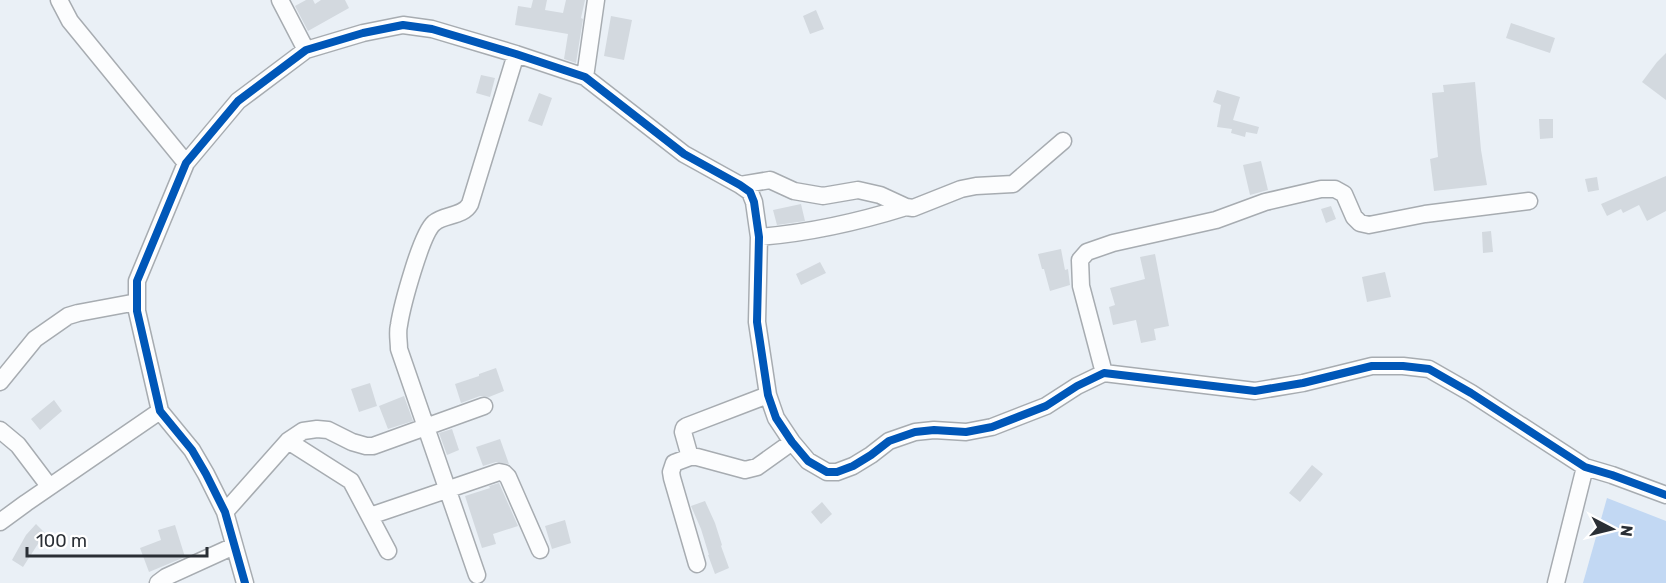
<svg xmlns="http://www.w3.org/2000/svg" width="1666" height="583" viewBox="0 0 1666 583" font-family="Rubik,sans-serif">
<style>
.green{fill:#c2d8f3}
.building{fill:#d3d9df}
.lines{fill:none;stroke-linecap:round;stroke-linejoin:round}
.minor-casing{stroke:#a7acb1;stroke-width:19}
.minor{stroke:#fcfdfe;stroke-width:16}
.cycleway-casing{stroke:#fff;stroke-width:11}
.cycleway{stroke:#0057b8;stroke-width:8}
</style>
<rect width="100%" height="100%" fill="#eaf0f6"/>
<!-- green -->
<path class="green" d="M1607,498L1666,521V583H1583Z"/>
<!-- building -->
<path class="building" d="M306,0H313L315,4L321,0H345L349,8L308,31L295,6Z
M533,0H547L545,10L563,13L566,0H585L581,18L583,19L576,63L564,59L568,34L515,25L518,6L531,8Z
M816,10L824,29L810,34L803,16Z
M611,16L632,20L624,60L604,56Z
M1511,23L1555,38L1550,53L1506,38Z
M1666,53V100L1642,82L1657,62Z
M481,75L495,78L490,97L476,93Z
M1475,82L1481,150L1487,185L1434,191L1430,159L1438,157L1432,93L1444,92L1443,85Z
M1217,90L1240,97L1233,120L1259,127L1257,134L1246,132L1245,137L1231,133L1232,129L1217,127L1221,105L1213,102Z
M539,93L552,98L542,126L528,121Z
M1539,119H1553V138L1540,139Z
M1261,161L1268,190L1250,195L1243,165Z
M1666,176V211L1647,221L1639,205L1623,213L1621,209L1607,216L1601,204Z
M1597,177L1599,190L1588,192L1585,179Z
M801,204L805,221L777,225L773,210Z
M1331,206L1336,219L1326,223L1321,209Z
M1491,231L1493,252L1483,253L1482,232Z
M1061,249L1065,270L1068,269L1070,285L1050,291L1044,269H1042L1038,254Z
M1155,254L1169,326L1154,329L1156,340L1141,343L1136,320L1113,325L1109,307L1115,305L1110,288L1145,279L1140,257Z
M820,262L826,273L801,285L796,274Z
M1385,272L1391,297L1367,302L1362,277Z
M496,368L504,391L489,397L480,396L461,403L455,384L479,376V374Z
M370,383L377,406L359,412L351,389Z
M404,396L413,421L388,429L379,406Z
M54,400L62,411L40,430L31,419Z
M452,429L459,450L447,455L439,433Z
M500,439L509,464L496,462L483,466L476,447Z
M1312,465L1323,474L1300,502L1289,493Z
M499,483L518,526L493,534L496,544L482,548L465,496L490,488L489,486Z
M705,501L715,523L722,545L721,546L729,568L715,574L708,555H709L701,529L691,506Z
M822,502L832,514L821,524L811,512Z
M565,520L571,543L552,549L545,526Z
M36,524L45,533L23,567L12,560L26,535Z
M175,525L185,557L149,572L140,548L161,540L158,530Z"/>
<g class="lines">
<defs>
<path id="minor" d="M59,0L70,21L186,163
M280,0L306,50
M585,77L596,0
M740,185L770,180L794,191L823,196L858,190L880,195L906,207L913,208L961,189L976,186L1013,184L1063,141
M759,237C808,233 858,222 906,207
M1104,373L1081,286L1080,260L1087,252L1113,243L1216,220L1265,202L1321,189H1335L1344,194L1354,217L1360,223L1369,225L1425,214L1529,201
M0,382L35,339L68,316L78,313L137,302
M0,430L18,445L49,486
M288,441L351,481L388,551
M690,457L683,432L684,428L687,426L768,395
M225,512L288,441L303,431L317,429L328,430L352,442L366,446H373L484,406
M370,516L499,472L504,473L508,477L540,550
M0,522L26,503L160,411
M697,564L672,478L671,472L674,463L690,457H697L745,470L757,467L792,442
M477,575L399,349C399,341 397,333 399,325C402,306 421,234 434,223C444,214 463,217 470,204L516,54
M158,583L166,577L234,546
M245,583L225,512L206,474L192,450L160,411L137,311V281L186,163L238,101L306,50L363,33L403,25L432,29L516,54L585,77L684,154L740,185L750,192L754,202L759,237L757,322L768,395L776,418L792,442L808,461L827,472H837L853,466L871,455L889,441L915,432L934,430L966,432L992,427L1046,406L1077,386L1104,373L1255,391L1303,383L1372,366H1403L1429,369L1471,393L1585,467L1612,475L1666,495
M1556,583L1585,467"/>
</defs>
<!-- minor casing -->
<use href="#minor" class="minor-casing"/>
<!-- minor -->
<use href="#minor" class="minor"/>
<defs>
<path id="cycleway" d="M245,583L225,512L206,474L192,450L160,411L137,311V281L186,163L238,101L306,50L363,33L403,25L432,29L516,54L585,77L684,154L740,185L750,192L754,202L759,237L757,322L768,395L776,418L792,442L808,461L827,472H837L853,466L871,455L889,441L915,432L934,430L966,432L992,427L1046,406L1077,386L1104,373L1255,391L1303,383L1372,366H1403L1429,369L1471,393L1585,467L1612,475L1666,495"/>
</defs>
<!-- cycleway casing -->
<use href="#cycleway" class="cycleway-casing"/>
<!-- cycleway -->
<use href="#cycleway" class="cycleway"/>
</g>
<!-- north arrow -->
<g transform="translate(1612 529) rotate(97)" stroke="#ffffff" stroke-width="4.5" paint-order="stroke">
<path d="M0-4.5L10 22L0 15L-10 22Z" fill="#2a2f35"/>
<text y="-9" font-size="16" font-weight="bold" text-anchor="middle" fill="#2a2f35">N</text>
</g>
<!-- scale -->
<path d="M27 547v9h180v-9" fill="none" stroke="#2a2f35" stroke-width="3"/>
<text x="36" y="547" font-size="18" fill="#2a2f35" stroke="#ffffff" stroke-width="4.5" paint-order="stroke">100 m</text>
</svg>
